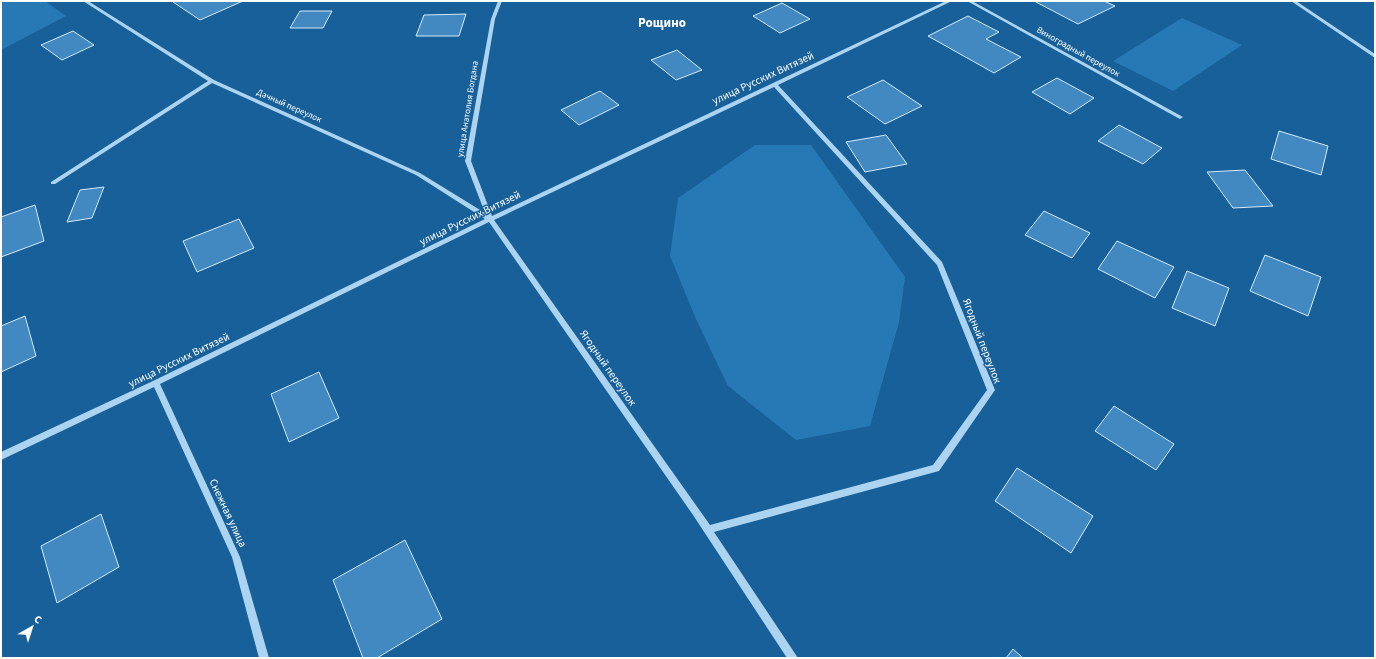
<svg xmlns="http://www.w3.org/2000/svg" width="1376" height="659" viewBox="0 0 1376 659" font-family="'Source Sans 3',sans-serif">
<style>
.green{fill:#2779b5}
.building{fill:#4189c0;stroke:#d4ebfc}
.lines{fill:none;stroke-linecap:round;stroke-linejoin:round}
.minor{fill:#acd4f1;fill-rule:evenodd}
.labels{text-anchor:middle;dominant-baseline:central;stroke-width:3;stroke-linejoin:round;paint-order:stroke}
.far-street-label{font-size:9px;fill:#fff;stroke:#186099}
.street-label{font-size:11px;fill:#fff;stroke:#186099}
.far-district-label{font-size:13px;font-weight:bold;fill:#fff;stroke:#186099}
</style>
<rect width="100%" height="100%" fill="#186099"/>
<!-- green -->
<path class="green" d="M1,1H45L66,16L1,50Z
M1182,18L1242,45L1173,91L1113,61Z
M755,145H811L905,277L899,322L870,426L796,440L728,386L696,319L670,256L678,198Z"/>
<!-- building -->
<path class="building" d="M175,1H243L200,20L173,2Z
M1034,1H1104L1115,6L1078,24Z
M782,3L810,19L780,33L753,16Z
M300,11H332L323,28H290Z
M466,14L459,36H416L424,15Z
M968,16L999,32L986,39L1021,57L994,73L928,36Z
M73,31L94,45L62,60L41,45Z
M677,50L702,70L676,80L651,60Z
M1057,78L1094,98L1070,114L1032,92Z
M883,80L922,106L885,124L847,97Z
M600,91L619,105L579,125L561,110Z
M1119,125L1162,148L1143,164L1098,141Z
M1279,131L1328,146L1321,175L1271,159Z
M886,135L907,164L865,172L846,142Z
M1245,170L1273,206L1233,208L1207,172Z
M104,187L92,218L67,222L80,190Z
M35,205L44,241L1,257V217Z
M1044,211L1090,233L1072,258L1025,235Z
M239,219L254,248L197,272L183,241Z
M1117,241L1174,267L1155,298L1098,269Z
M1265,255L1321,277L1308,316L1250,291Z
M1187,271L1229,288L1215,326L1172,308Z
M25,316L36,356L1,372V326Z
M319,372L339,418L289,442L271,394Z
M1114,406L1174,444L1156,470L1095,431Z
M1017,468L1093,516L1071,553L995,501Z
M101,514L119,567L57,603L41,546Z
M405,540L442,619L377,658H363L333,580Z
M1013,649L1023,658H1006Z"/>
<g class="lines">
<!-- minor -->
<path class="minor" d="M83,1H88L214,80L420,173L485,213L465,161L491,19L498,1H502L495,19L471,161L492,216L946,1H952L778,85L942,262L995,390L939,471L714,532L798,658H787L693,515L489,222L160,384L240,557L269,658H259L232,557L154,387L1,460V452L153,381L485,219L416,175L212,83L55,184H51V182L208,81ZM774,87L937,265L987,390L933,465L710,525L494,220Z
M967,1H972L1183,117L1180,119L1178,118Z
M1291,1H1296L1375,54V58Z"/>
</g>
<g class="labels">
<!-- far-street labels -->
<g class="far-street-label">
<text transform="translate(1078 52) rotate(29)">Виноградный переулок</text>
<text transform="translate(289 106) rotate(24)">Дачный переулок</text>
<text transform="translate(468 109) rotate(-81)">улица Анатолия Богдана</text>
</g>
<!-- street labels -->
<g class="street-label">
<text transform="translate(763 78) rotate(-25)">улица Русских Витязей</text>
<text transform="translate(470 218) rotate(-26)">улица Русских Витязей</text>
<text transform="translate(982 341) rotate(69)">Ягодный переулок</text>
<text transform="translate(179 360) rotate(-26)">улица Русских Витязей</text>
<text transform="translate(608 368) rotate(55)">Ягодный переулок</text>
<text transform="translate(228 513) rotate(65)">Снежная улица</text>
</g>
<!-- far-district labels -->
<g class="far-district-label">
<text x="662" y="23">Рощино</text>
</g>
</g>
<!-- border -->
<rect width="1376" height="659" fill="none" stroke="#ffffff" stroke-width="4"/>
<!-- north arrow -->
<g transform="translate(32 627) rotate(39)" stroke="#186099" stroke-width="3" paint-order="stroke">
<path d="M0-3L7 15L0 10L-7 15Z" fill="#ffffff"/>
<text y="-6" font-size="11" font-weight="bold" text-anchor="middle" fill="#ffffff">С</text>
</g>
</svg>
